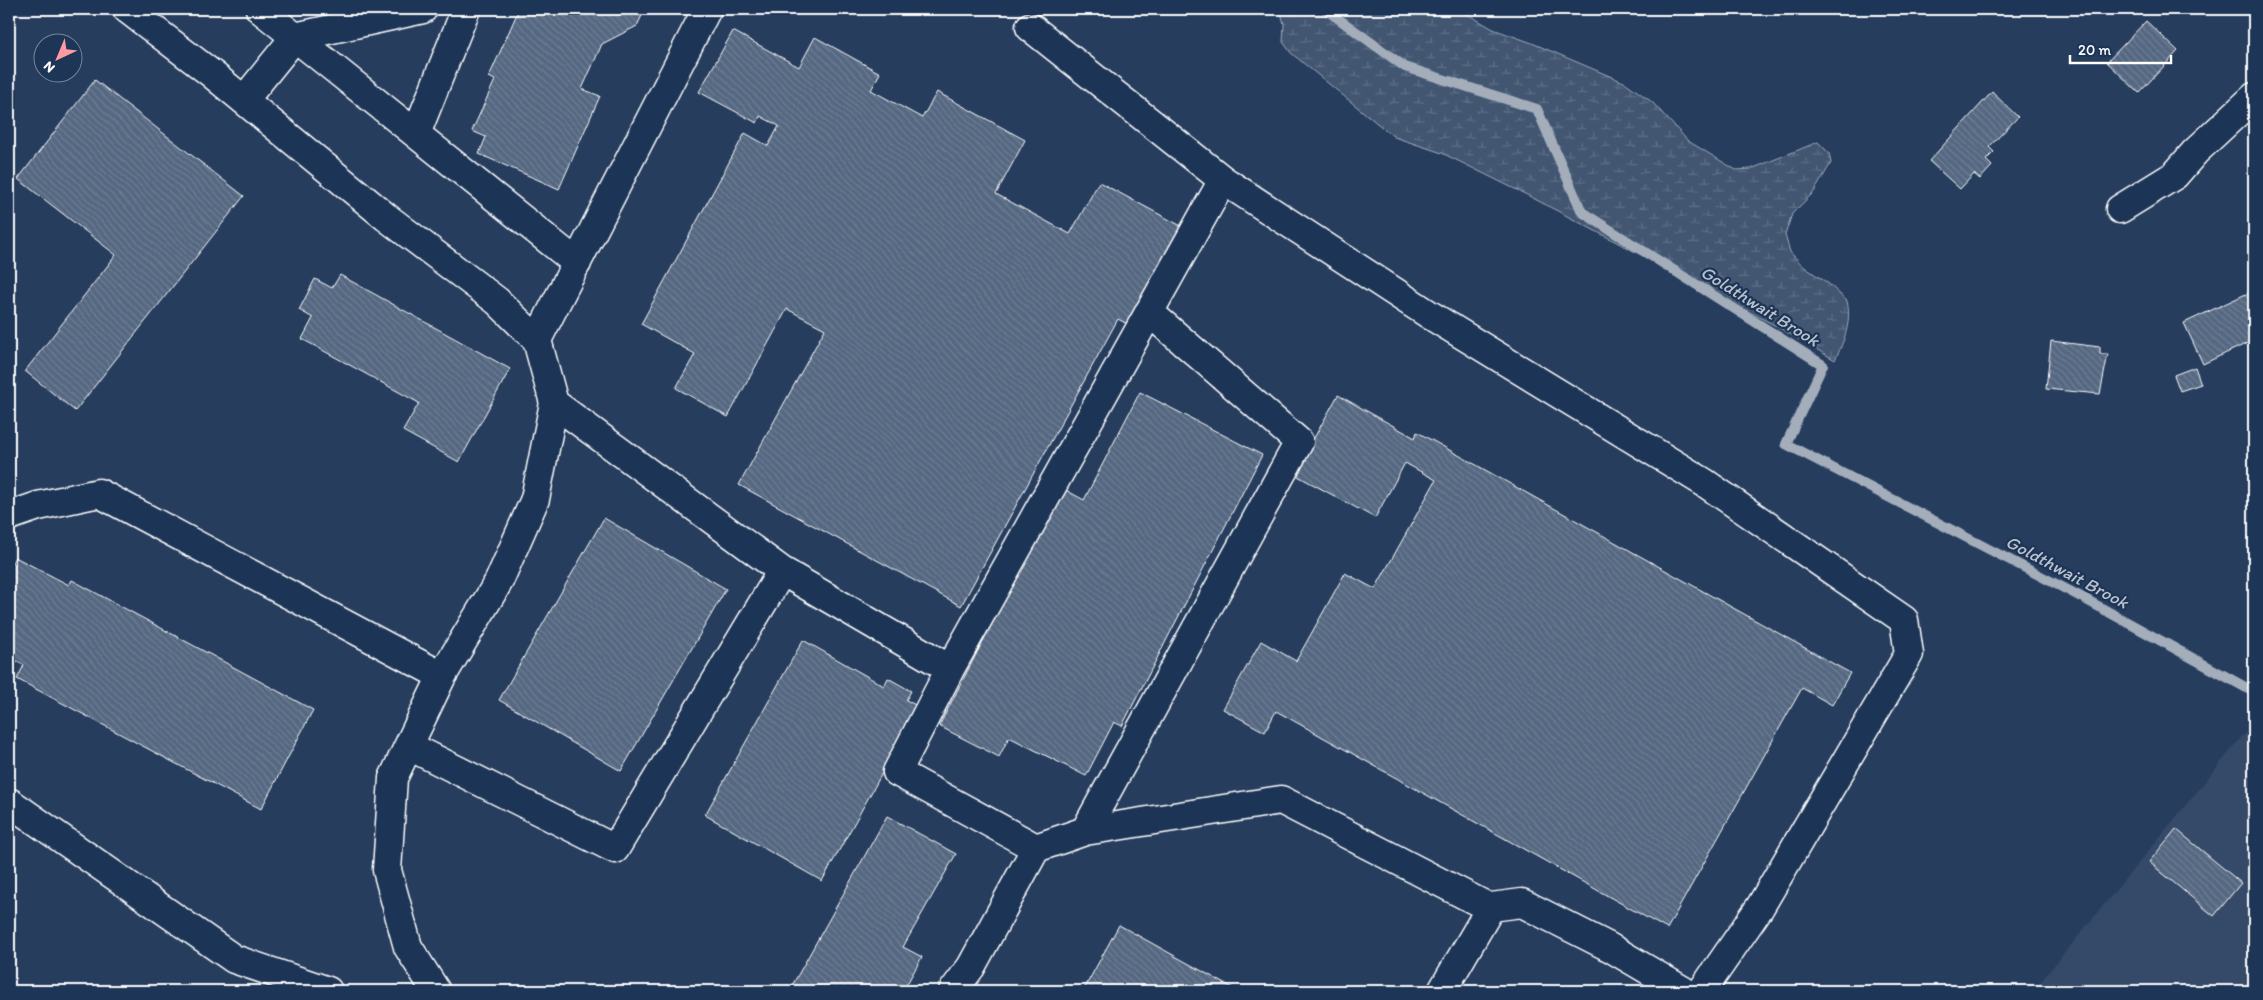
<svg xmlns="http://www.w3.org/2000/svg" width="2263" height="1000" viewBox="0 0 2263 1000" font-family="Itim,sans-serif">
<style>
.built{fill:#344a68}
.wetland{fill:url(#wetland-marsh);stroke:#a0aab8}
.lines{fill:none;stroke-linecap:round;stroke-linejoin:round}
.stream{stroke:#a4aebb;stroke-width:10}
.building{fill:url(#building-back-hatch);stroke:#fff}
.minor-casing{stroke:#fff;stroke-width:31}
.minor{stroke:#1d3557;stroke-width:28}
.labels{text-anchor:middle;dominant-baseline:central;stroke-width:4.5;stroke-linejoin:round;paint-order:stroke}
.water-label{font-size:18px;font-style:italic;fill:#bbc2cc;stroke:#1d3557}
</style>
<defs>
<pattern id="wetland-marsh" width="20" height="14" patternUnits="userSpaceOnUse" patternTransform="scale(1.25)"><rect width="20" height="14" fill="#425672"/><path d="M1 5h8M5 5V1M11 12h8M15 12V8" fill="none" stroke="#5e6f87"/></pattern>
<pattern id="building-back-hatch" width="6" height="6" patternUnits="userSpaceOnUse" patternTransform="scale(1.25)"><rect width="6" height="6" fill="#556781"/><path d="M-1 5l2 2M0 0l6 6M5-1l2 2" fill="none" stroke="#6e7e94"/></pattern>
</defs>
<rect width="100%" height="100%" fill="#263d5e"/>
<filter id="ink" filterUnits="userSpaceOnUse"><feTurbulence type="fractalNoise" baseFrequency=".02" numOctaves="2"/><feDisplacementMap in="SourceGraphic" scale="10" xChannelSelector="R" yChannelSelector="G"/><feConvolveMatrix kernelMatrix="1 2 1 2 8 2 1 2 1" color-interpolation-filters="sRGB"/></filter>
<g filter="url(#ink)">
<!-- built -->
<path class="built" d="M2254,722V991H2033Z"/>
<!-- wetland -->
<path class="wetland" d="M1280,9H1459L1493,29L1532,43L1626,83L1652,102L1688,141L1736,170L1751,169L1818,142L1829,153L1831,163L1814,192L1792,214L1785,235L1790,252L1803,266L1829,284L1847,301C1852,322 1844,341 1835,360L1776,326L1529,196L1442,153L1394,137L1291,53L1283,42L1284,24Z"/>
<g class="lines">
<!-- stream -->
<path class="stream" d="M1325,9L1405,67L1537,109L1582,212L1823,365L1786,444L2085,599L2254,692"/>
</g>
<!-- building -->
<path class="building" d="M519,9H645L637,26L602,44L582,89L600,96L559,189L479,154L486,137L472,131L495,80L489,77Z
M2146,21L2178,51L2139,93L2107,62Z
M733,31L799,67L815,37L880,73L871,90L922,118L937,92L1025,140L996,194L1070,234L1099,182L1183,227L1129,325L1118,319L961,606L739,485L825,329L787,309L728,417L676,388L695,354L641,324L745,133L768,146L779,126L760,116L757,123L699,92Z
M95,80L244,196L75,411L25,371L116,255L18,179Z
M1992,92L2018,117L1989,147L1994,152L1986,160L1992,166L1980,179L1974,174L1960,189L1929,161Z
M340,275L510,369L459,462L403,431L419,403L302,339L313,318L299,310L315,279L332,288Z
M2248,293L2254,306V340L2203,364L2184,323Z
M2051,341L2100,347V354H2108L2100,394L2046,389Z
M2195,367L2201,384L2180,391L2174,375Z
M1140,392L1262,455L1122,726L1114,722L1086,776L1009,737L999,757L939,726L1062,488L1084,500Z
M1338,395L1415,438L1417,432L1850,673L1832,705L1802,688L1667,929L1276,711L1265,732L1223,709L1261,641L1296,661L1345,573L1375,589L1436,480L1405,463L1375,518L1294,474Z
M604,518L726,589L621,771L499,700Z
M15,557L69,585L72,580L313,710L261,809L17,679L24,665L9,657V569Z
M803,640L884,686L888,678L911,691L906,700L919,707L822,881L705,815Z
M887,816L956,854L903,947L922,957L903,991H789Z
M2176,829L2241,883L2214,916L2149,862Z
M1119,925L1238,991H1083Z"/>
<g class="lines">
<defs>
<path id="minor" d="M127,9L212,74L386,217L497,301L537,340L554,403L535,499L499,581L442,676L393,778L387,870L408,947L436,991
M260,9L577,263
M1030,27L1223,180L1430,315L1705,483L1904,620L1909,654L1760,907L1702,991
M244,100L295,37L423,9
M416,134L466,9
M1223,180L950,669L897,772L1036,848L1085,831L1281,800L1490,908
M2120,209L2175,175L2195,152L2254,97
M537,340L707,9
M9,516L38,506L99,493L442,676
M782,571L950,669
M409,746L615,849L782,571L554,403
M9,802L234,959L328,991
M1085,831L1299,442L1149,312
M953,991L971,967L1036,848
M1442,991L1491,907L1522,903L1609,947L1684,991"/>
</defs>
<!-- minor casing -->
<use href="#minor" class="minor-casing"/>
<!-- minor -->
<use href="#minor" class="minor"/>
</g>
</g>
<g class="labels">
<!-- water labels -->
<g class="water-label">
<text transform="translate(1760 306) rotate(32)">Goldthwait Brook</text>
<text transform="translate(2067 572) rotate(28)">Goldthwait Brook</text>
</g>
</g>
<!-- margin -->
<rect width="2263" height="1000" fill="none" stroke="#1d3557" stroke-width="30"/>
<rect x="15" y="15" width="2233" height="970" fill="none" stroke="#fff" stroke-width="2" filter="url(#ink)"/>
<!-- north arrow -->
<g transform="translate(58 58) rotate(224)"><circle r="24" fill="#1d3557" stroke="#77869a"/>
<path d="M0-4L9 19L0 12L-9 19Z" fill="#ff9aa2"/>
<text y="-8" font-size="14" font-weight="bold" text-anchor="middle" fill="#ffffff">N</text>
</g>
<!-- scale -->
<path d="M2070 55v8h101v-8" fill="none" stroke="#ffffff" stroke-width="2.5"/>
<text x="2078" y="55" font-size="15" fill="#ffffff" stroke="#1d3557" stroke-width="4" paint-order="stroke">20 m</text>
</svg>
